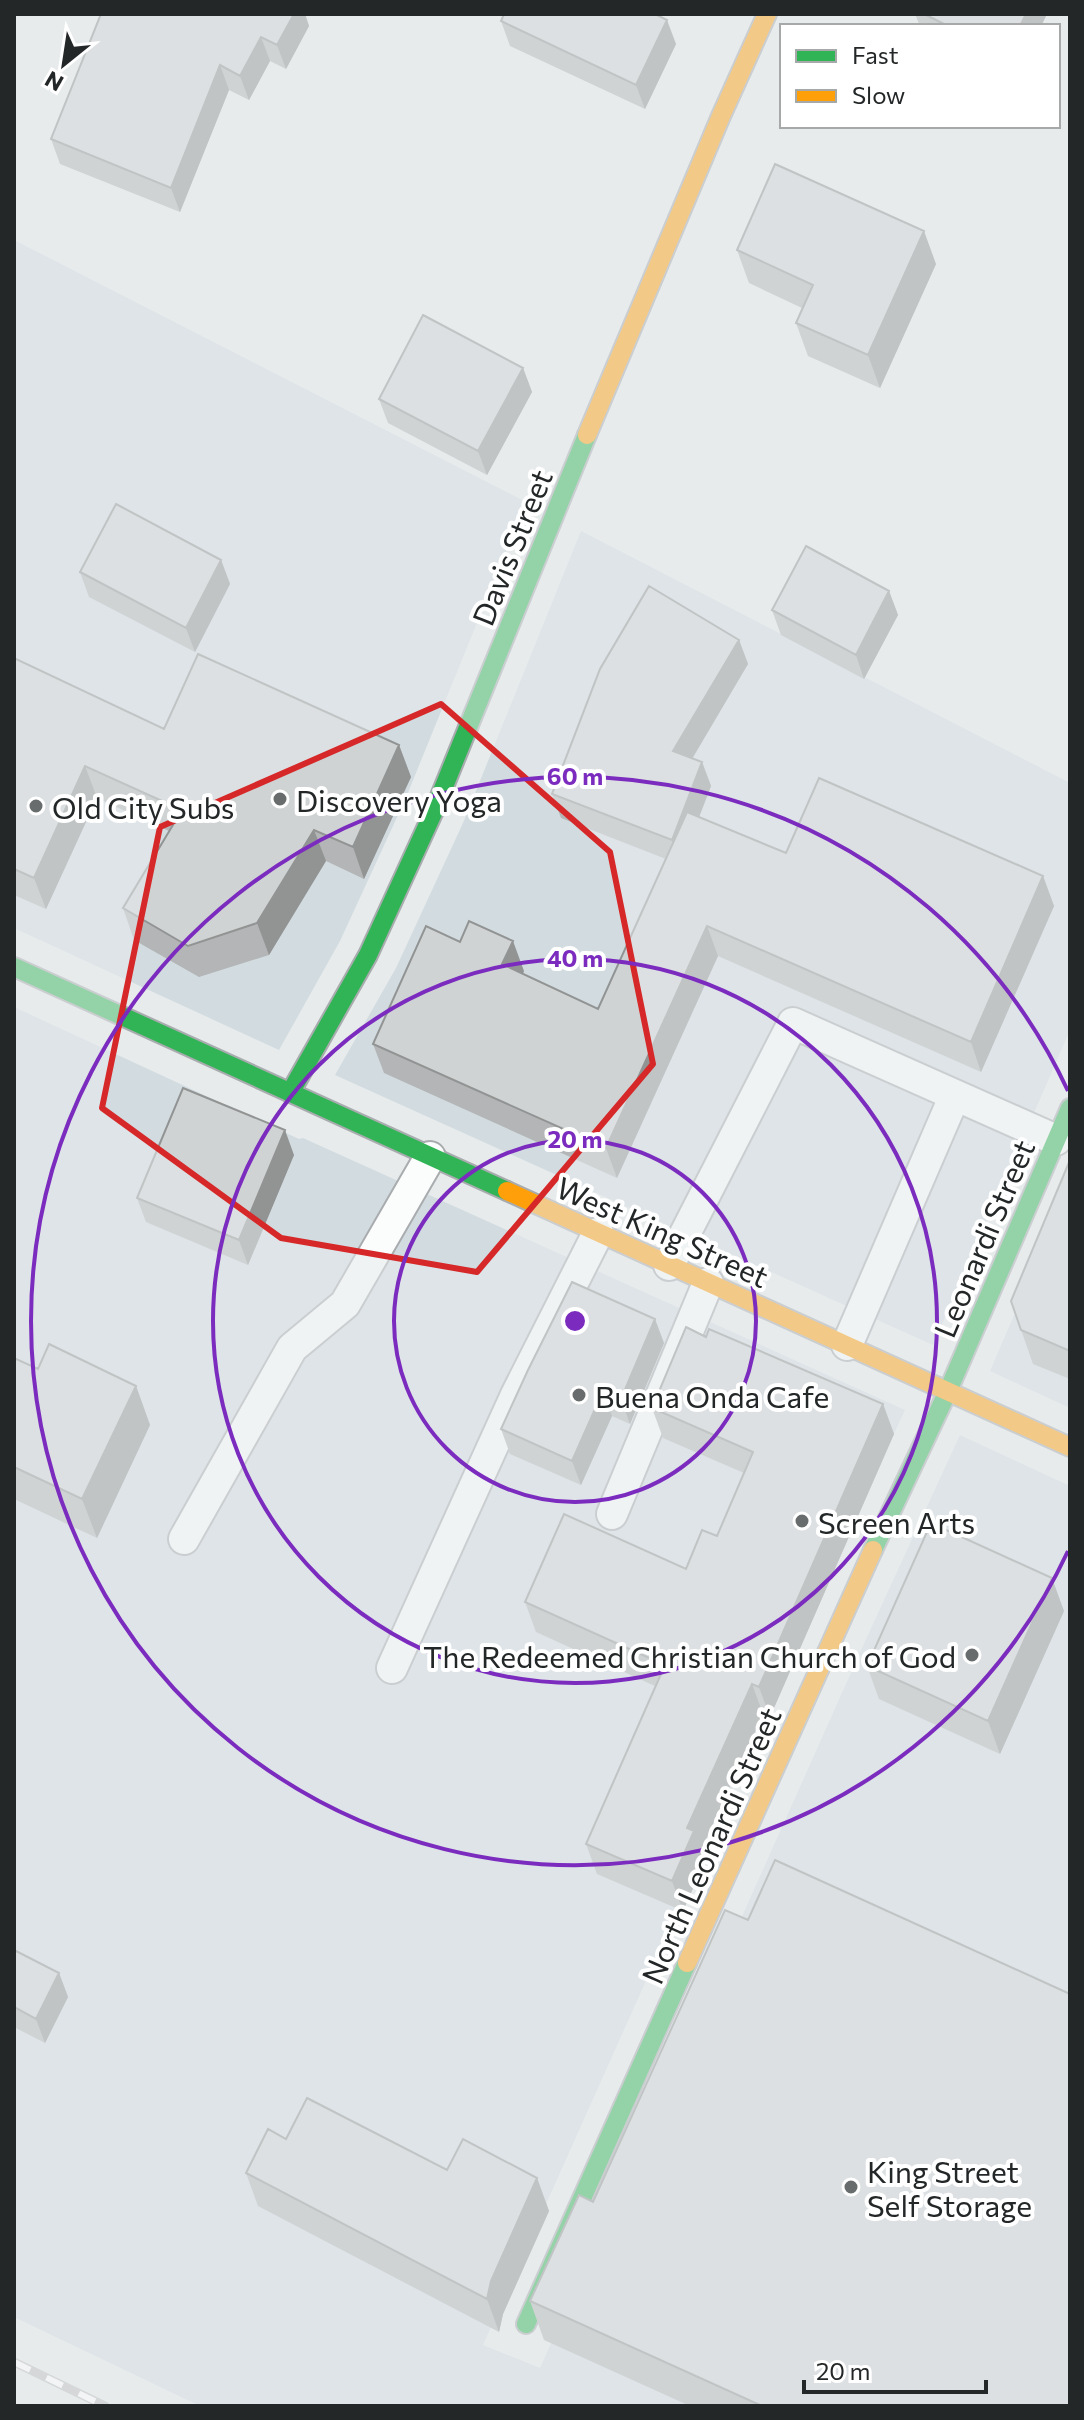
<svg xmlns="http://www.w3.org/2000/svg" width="1084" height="2420" viewBox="0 0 1084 2420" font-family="Commissioner,sans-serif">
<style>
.built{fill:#d2dce0}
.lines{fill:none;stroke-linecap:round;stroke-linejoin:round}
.lane-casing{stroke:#a9acae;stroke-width:34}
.fast-casing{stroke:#a9acae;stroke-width:22}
.slow-casing{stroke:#a9acae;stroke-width:22}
.lane{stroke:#fbfcfc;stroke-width:30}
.fast{stroke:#30b455;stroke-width:18}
.slow{stroke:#ff9f0a;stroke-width:18}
.rail-casing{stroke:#bebfbf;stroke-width:9}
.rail{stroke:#fff;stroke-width:6;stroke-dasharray:18;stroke-linecap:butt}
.wall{fill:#b3b5b6}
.shaded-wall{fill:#929494}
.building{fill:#d0d3d4;stroke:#929494;stroke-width:2}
.marked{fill:none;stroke:#d62828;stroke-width:6;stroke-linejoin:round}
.ring{fill:none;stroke:#7b2cbf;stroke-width:4}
.poi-dot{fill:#686c6d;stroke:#fff;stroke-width:3}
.labels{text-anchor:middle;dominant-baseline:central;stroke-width:8;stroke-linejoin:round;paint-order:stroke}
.street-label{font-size:30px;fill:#242728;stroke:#fff}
.poi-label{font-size:30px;fill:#242728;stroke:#fff;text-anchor:start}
.centre{fill:#7b2cbf;stroke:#fff;stroke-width:4}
.ring-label{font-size:24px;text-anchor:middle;font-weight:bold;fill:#7b2cbf;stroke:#fff;stroke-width:8;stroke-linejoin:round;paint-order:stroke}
</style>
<rect width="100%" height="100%" fill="#e7ebec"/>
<!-- built -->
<path class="built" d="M14,240L526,502L405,800L340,941L279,1050L14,928Z
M581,531L1070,783V1030L933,1345L335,1075L396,968L463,823Z
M14,1007L299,1139L303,1138L905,1410L810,1614L483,2345L540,2368L867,1637L960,1435L1070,1486V2406H200L14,2317Z
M1070,1185V1408L990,1371Z"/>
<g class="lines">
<defs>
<path id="lane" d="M669,1265L793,1023L1056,1140
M847,1345L955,1095
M612,1514L708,1283
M184,1539L292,1348L345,1304L430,1157
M392,1668L516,1395L598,1233"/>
<path id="fast" d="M14,967L507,1191
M290,1093L368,955L434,811L587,435
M873,1550L948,1391L1070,1108
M526,2324L687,1963"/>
<path id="slow" d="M587,435L721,116L767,14
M507,1191L1070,1447
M687,1963L873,1550"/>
</defs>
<!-- lane casing -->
<use href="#lane" class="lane-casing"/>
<!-- fast casing -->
<use href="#fast" class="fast-casing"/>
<!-- slow casing -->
<use href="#slow" class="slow-casing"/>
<!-- lane -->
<use href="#lane" class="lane"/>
<!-- fast -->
<use href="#fast" class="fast"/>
<!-- slow -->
<use href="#slow" class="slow"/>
<defs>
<path id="rail" d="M14,2362L105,2406"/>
</defs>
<!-- rail casing -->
<use href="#rail" class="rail-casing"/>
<!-- rail -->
<use href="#rail" class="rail"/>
</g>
<!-- wall -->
<path class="wall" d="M100,14H305L309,26L286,69L270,61L249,100L229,90L180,212L60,164L51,139Z
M915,14H1047L1041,26H920Z
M501,21L676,44L645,109L510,46Z
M737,250L936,264L880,388L808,356L796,323L802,308L749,283Z
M523,368L532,392L487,475L388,423L379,399Z
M221,560L230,584L195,652L89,597L80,572Z
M889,591L898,615L864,679L781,635L772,610Z
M739,640L748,664L692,758L702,762L711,786L699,817L786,853L1043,876L1054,906L981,1072L718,956L617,1178L384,1073L373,1044L524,971L523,974L598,1009L666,859L561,818L552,794Z
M14,658L164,729L399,745L411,777L364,879L326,861L269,955L199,977L134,940L123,908L169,831L97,798L46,909L14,895Z
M294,1155L248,1265L146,1222L137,1198Z
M1070,1160V1379L1033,1364L1011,1301Z
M706,1337L883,1404L894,1434L770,1717L763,1714L701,1850L705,1861L683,1911L597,1874L586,1844L655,1686L536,1632L525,1602L686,1569L717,1536L744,1473L663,1438L652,1408Z
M664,1343L630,1424L612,1416L581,1485L510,1454L501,1429Z
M14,1358L38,1369L136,1386L150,1425L97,1538L14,1499Z
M1064,1611L1000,1754L879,1699L867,1666Z
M748,1920L1070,2406H690L544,2340L530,2301L593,2202Z
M14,1950L59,1973L68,1997L45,2043L14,2027Z
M286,2139L447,2170L537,2178L549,2211L503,2314L499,2332L258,2206L246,2173Z"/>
<!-- shaded-wall -->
<path class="shaded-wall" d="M294,14H305L309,26L286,69L277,45Z
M1026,14H1047L1041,26H1020Z
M667,20L676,44L645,109L636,85Z
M261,37L270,61L249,100L240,76Z
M220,65L229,90L180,212L171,188Z
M924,231L936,264L880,388L868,355Z
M523,368L532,392L487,475L478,451Z
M221,560L230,584L195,652L186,628Z
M889,591L898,615L864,679L856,655Z
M739,640L748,664L682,776L673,751Z
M399,745L411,777L364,879L353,847Z
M702,762L711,786L681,864L672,840Z
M85,766L97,798L46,909L34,878Z
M314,830L326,861L269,955L257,923Z
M1043,876L1054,906L981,1072L971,1042Z
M707,926L718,956L617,1178L606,1148Z
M513,941L524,971L513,994L502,964Z
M285,1130L294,1155L248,1265L239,1240Z
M655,1319L664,1343L630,1424L621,1399Z
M136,1386L150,1425L97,1538L82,1499Z
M603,1391L612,1416L581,1485L572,1461Z
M883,1404L894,1434L770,1717L759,1687Z
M1052,1578L1064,1611L1000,1754L988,1721Z
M752,1684L763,1714L701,1850L705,1861L683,1911L672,1881L687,1828Z
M59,1973L68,1997L45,2043L36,2019Z
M537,2178L549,2211L503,2314L499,2332L487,2299L491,2281Z"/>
<!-- building -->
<path class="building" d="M101,14H294L277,45L261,37L240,76L220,65L171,188L51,139Z
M504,14H655L667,20L636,85L501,21Z
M924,14H1026L1020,26H948Z
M775,164L924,231L868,355L796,323L813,285L737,250Z
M423,315L523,368L478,451L379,399Z
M116,504L221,560L186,628L80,572Z
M806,546L889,591L856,655L772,610Z
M649,586L739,640L673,751L702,762L672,840L552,794L600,669Z
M198,654L399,745L353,847L314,830L257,923L188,946L123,908L182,810L85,766L34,878L14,869V658L164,729Z
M819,778L1043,876L971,1042L707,926L606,1148L373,1044L426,926L460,942L469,921L513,941L502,964L598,1009L687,812L786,853Z
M183,1088L285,1130L239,1240L137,1198Z
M1070,1160V1351L1021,1330L1011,1301Z
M572,1282L655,1319L621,1399L603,1391L572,1461L501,1429L528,1370Z
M686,1327L706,1337L709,1329L883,1404L759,1687L752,1684L687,1828L694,1831L672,1881L586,1844L665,1665L525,1602L564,1514L686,1569L702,1530L717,1536L753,1452L652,1408Z
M49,1344L136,1386L82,1499L14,1467V1358L38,1369Z
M931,1523L1052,1578L988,1721L867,1666Z
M775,1860L1070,1994V2406H762L530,2301L579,2195L593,2202L725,1910L748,1920Z
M14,1950L59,1973L36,2019L14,2007Z
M307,2098L447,2170L463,2139L537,2178L491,2281L487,2299L246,2173L268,2129L286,2139Z"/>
<!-- marked area -->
<path d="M0 0H1084V2420H0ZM441,704L610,852L653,1064L477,1272L281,1238L102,1108L160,827Z" fill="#e7ebec" fill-opacity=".55" fill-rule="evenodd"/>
<path class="marked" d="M441,704L610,852L653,1064L477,1272L281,1238L102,1108L160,827Z"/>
<!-- distance rings -->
<g class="ring">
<circle cx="575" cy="1321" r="181"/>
<circle cx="575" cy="1321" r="362"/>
<path d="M1068 1551A544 544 0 1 1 1068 1091"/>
</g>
<!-- markers -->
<g class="poi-dot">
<circle cx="280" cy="799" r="8"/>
<circle cx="36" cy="806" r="8"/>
<circle cx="579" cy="1395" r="8"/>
<circle cx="802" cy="1521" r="8"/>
<circle cx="972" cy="1655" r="8"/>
<circle cx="851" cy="2187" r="8"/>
</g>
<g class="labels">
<!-- street labels -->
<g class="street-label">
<text transform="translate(511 547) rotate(-68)">Davis Street</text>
<text transform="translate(663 1231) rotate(24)">West King Street</text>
<text transform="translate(983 1238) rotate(-67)">Leonardi Street</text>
<text transform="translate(710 1845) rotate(-66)">North Leonardi Street</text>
</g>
<!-- poi labels -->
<g class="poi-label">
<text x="296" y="799">Discovery Yoga</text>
<text x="52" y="806">Old City Subs</text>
<text x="595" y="1395">Buena Onda Cafe</text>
<text x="818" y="1521">Screen Arts</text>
<text x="956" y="1655" text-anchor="end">The Redeemed Christian Church of God</text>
<text x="867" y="2170">King Street<tspan x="867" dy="34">Self Storage</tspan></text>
</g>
</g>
<circle cx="575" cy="1321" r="12" class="centre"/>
<g class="ring-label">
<text x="575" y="785">60 m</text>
<text x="575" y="967">40 m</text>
<text x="575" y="1148">20 m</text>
</g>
<!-- border -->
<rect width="1084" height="2420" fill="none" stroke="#242728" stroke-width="32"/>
<!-- legend -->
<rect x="780" y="24" width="280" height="104" fill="#ffffff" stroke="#a7a9a9" stroke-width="2"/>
<rect x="796" y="50" width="40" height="12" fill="#30b455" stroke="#a7a9a9" stroke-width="2"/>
<text x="852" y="64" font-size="24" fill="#242728">Fast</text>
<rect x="796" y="90" width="40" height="12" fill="#ff9f0a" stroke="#a7a9a9" stroke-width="2"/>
<text x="852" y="104" font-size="24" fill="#242728">Slow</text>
<!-- north arrow -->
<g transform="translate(64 64) rotate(210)" stroke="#ffffff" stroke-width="6" paint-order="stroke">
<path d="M0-6L14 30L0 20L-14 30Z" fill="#242728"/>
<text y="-12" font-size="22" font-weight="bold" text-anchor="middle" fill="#242728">N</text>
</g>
<!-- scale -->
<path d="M804 2380v12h182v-12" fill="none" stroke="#242728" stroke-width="4"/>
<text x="816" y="2380" font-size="24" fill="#242728" stroke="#ffffff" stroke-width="6" paint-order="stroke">20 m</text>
</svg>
